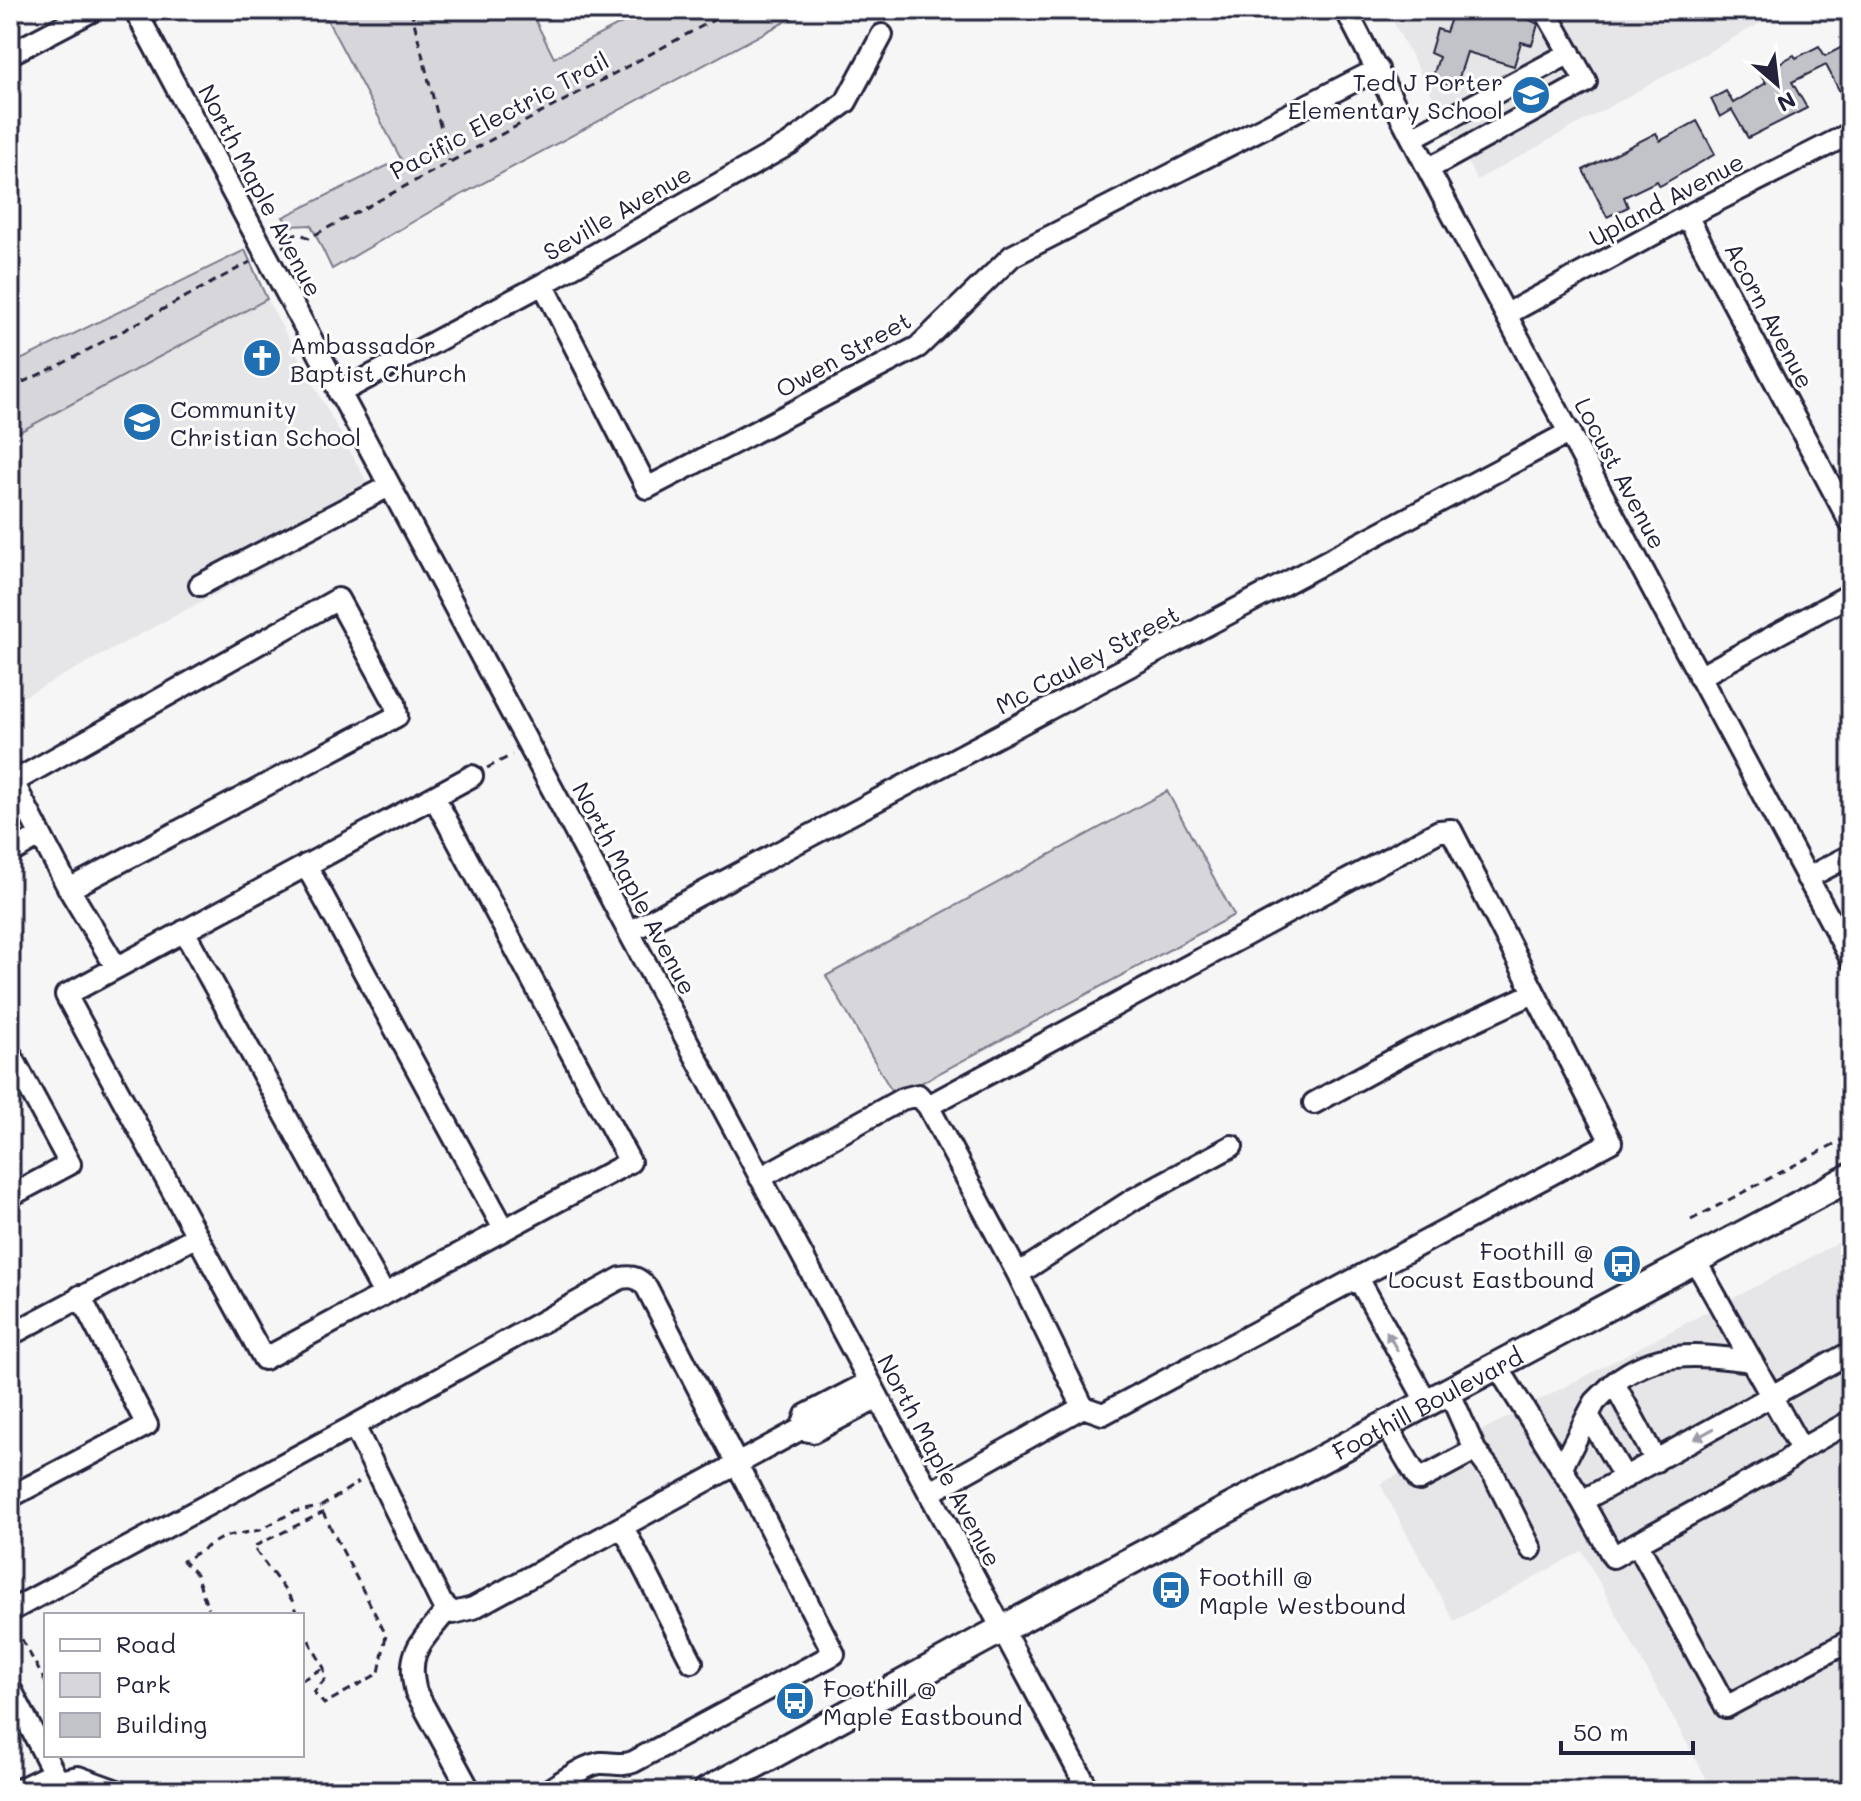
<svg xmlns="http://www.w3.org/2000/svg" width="1861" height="1801" viewBox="0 0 1861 1801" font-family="Mali,sans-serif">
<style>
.built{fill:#e6e6e9}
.green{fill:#d7d7db;stroke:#7c7c8b;stroke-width:2}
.building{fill:#c2c2c9;stroke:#22223b;stroke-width:2}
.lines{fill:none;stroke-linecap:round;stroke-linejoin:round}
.minor-casing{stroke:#22223b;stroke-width:26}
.major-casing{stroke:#22223b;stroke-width:32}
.path{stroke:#22223b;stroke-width:3;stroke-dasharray:8 6;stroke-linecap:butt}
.minor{stroke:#fff;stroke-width:20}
.major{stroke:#fff;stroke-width:26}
.oneway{fill:#9c9ca7}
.labels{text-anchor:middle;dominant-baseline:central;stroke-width:6;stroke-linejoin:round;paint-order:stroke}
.poi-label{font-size:24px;fill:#22223b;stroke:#fff;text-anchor:start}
.street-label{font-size:24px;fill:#22223b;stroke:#fff}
</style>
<rect width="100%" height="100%" fill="#f6f6f7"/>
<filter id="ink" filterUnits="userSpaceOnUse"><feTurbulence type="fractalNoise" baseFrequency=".0125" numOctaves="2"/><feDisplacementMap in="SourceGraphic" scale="16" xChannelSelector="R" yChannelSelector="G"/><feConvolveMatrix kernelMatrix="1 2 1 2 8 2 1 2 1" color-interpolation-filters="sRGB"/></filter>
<g filter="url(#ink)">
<!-- built -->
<path class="built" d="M1387,10H1784L1477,180Z
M267,299L380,506L10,704V437Z
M1851,1236V1790L1713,1791L1582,1551L1454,1621L1380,1484Z"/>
<!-- green -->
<path class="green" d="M322,10H530L554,58L638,15L636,10H807L440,206L332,269L311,225L290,226L283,217L401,159Z
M245,250L267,299L10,437V365Z
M1167,791L1234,915L895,1097L826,976Z"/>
<!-- building -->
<path class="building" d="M1454,10H1531L1528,19L1538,24L1532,45L1521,42L1514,66L1467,52L1456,87L1432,79L1439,57L1430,53L1437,29L1446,32Z
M1819,46L1825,56L1842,47L1851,65V86L1840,92L1826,65L1792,82L1807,108L1748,138L1732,110L1720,117L1711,99L1726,91L1733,103L1766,83L1760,74L1794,55L1796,58Z
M1697,121L1715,154L1660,186L1657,181L1624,197L1628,207L1607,217L1583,170L1656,133L1660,141Z"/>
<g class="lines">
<defs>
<path id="minor" d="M135,10L1089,1791
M1346,10L1428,169L1851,959
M10,54L94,10
M1412,138L1570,53
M1428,169L1586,82L1546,12
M1687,216L1851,524
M543,284L647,488L918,347L1012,256L1378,69
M1507,314L1687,216L1851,133
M339,393L543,284L789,144L846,102L882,35
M200,585L389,486
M1699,677L1851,594
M434,797L630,1162L264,1359L66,995L472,776
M10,853L41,835
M306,865L504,1229
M1807,878L1851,855
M69,889L397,716L395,703L338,599L13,782L69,889L116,967
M184,931L384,1294
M629,932L1570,432
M10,1053L70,1164L10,1196
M1314,1103L1413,1049L1534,993
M928,1106L1439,831L1451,830L1611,1142L1103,1414L1083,1407L929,1493
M760,1178L902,1099L918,1095L928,1106L1018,1274L1134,1199L1232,1146
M1695,1260L1801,1449L1851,1421
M1018,1274L1083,1407
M1358,1278L1427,1403
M10,1335L197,1236
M1497,1366L1582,1501L1851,1352
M1614,1383C1658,1348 1700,1355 1752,1361
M1449,1391L1475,1450L1494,1475L1531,1549
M1588,1415L1595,1402L1614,1383L1656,1461
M1386,1425L1419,1480L1475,1450
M354,1426L441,1602L453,1613L473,1608L801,1429L806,1415L869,1382
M801,1429L813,1432L878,1398
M1801,1449L1782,1464L1637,1543L1726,1707L1851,1640
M1561,1469L1588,1415L1625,1478
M10,1497L147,1425L80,1296
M1582,1501L1613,1557L1637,1543
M623,1527L692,1662
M447,1610C423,1641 405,1650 416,1692L470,1791
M10,1611L354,1426L621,1278C634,1276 639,1278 647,1288L834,1654L633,1762C621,1767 612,1762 600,1763C582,1766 563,1782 547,1791
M10,1688L58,1781
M16,1791L43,1778L58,1781L78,1777L117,1791"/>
<g id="major">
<path id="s1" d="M707,1791L980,1641L1851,1177"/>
</g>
</defs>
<!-- minor casing -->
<use href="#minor" class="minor-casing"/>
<!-- major casing -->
<use href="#major" class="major-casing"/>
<!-- path -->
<path class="path" d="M411,10L449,161
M282,247L286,245L291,235L299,233L309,238L732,10
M10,388L60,365L250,262
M487,768L512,755
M1691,1220L1851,1135
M210,1615L196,1574L183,1561L223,1537L260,1530L293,1512L320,1507
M297,1615L292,1600L253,1547L322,1513
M15,1627L46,1683
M302,1628L324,1668L325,1679L314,1692L324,1704L379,1673L386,1635L320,1507L359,1482
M302,1680L323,1668
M84,1755H92"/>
<!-- minor -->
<use href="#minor" class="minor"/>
<!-- major -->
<use href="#major" class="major"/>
</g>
<!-- one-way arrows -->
<defs><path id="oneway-solid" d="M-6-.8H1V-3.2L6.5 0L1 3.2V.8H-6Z" transform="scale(2)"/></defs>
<g class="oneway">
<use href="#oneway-solid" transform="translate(1392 1341) rotate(-119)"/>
<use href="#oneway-solid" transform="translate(1704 1434) rotate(151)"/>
</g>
</g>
<!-- icons -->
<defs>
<symbol id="school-disc" viewBox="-11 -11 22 22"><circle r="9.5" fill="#1f6fb2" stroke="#fff"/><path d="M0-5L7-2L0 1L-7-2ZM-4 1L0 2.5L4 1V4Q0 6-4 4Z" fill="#fff"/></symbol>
<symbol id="church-disc" viewBox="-11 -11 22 22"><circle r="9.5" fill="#1f6fb2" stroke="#fff"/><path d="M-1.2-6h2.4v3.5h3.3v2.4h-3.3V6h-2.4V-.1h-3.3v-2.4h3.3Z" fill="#fff"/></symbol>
<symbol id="bus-disc" viewBox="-11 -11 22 22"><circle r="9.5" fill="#1f6fb2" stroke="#fff"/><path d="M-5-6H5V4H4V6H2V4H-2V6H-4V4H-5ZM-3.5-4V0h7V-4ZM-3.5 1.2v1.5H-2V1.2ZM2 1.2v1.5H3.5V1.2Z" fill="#fff"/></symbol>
</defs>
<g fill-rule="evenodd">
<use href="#school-disc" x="1509" y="73" width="44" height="44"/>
<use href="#church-disc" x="240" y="336" width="44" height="44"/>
<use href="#school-disc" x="120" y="400" width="44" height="44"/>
<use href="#bus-disc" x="1600" y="1242" width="44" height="44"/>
<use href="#bus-disc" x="1149" y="1568" width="44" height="44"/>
<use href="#bus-disc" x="773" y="1679" width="44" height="44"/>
</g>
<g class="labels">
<!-- poi labels -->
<g class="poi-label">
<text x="1503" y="81" text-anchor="end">Ted J Porter<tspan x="1503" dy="28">Elementary School</tspan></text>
<text x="290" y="344">Ambassador<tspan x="290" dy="28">Baptist Church</tspan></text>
<text x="170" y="408">Community<tspan x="170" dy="28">Christian School</tspan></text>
<text x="1594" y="1250" text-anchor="end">Foothill @<tspan x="1594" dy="28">Locust Eastbound</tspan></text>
<text x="1199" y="1576">Foothill @<tspan x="1199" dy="28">Maple Westbound</tspan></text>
<text x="823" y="1687">Foothill @<tspan x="823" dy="28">Maple Eastbound</tspan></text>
</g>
<!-- street labels -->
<g class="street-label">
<text transform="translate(499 115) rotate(-28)">Pacific Electric Trail</text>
<text transform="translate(261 190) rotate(62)">North Maple Avenue</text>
<text transform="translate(1666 199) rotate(-28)">Upland Avenue</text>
<text transform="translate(617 212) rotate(-30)">Seville Avenue</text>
<text transform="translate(1770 315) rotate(62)">Acorn Avenue</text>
<text transform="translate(843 354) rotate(-29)">Owen Street</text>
<text transform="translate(1621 473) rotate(62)">Locust Avenue</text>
<text transform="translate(1087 659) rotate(-28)">Mc Cauley Street</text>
<text transform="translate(635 888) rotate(62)">North Maple Avenue</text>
<text stroke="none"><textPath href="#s1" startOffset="818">Foothill Boulevard</textPath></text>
<text transform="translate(940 1460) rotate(62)">North Maple Avenue</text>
</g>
</g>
<!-- margin -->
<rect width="1861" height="1801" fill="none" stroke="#fff" stroke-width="40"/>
<rect x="20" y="20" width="1821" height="1761" fill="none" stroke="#22223b" stroke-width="3" filter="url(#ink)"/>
<!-- legend -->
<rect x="44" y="1613" width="260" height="144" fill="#ffffff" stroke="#a7a7b1" stroke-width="2"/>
<rect x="60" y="1639" width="40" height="12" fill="#ffffff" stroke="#a7a7b1" stroke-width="2"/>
<text x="116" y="1653" font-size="24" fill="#22223b">Road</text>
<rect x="60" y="1673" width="40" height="24" fill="#d7d7db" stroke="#a7a7b1" stroke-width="2"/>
<text x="116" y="1693" font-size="24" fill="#22223b">Park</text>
<rect x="60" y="1713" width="40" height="24" fill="#c2c2c9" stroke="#a7a7b1" stroke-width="2"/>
<text x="116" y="1733" font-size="24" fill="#22223b">Building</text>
<!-- north arrow -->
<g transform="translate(1777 84) rotate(152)" stroke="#ffffff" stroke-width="6" paint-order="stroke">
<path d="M0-6L14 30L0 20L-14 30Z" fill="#22223b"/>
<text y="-12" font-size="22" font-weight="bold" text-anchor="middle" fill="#22223b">N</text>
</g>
<!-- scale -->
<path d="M1561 1741v12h132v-12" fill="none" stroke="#22223b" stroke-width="4"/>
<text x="1573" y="1741" font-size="24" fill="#22223b" stroke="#ffffff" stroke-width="6" paint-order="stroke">50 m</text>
</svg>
